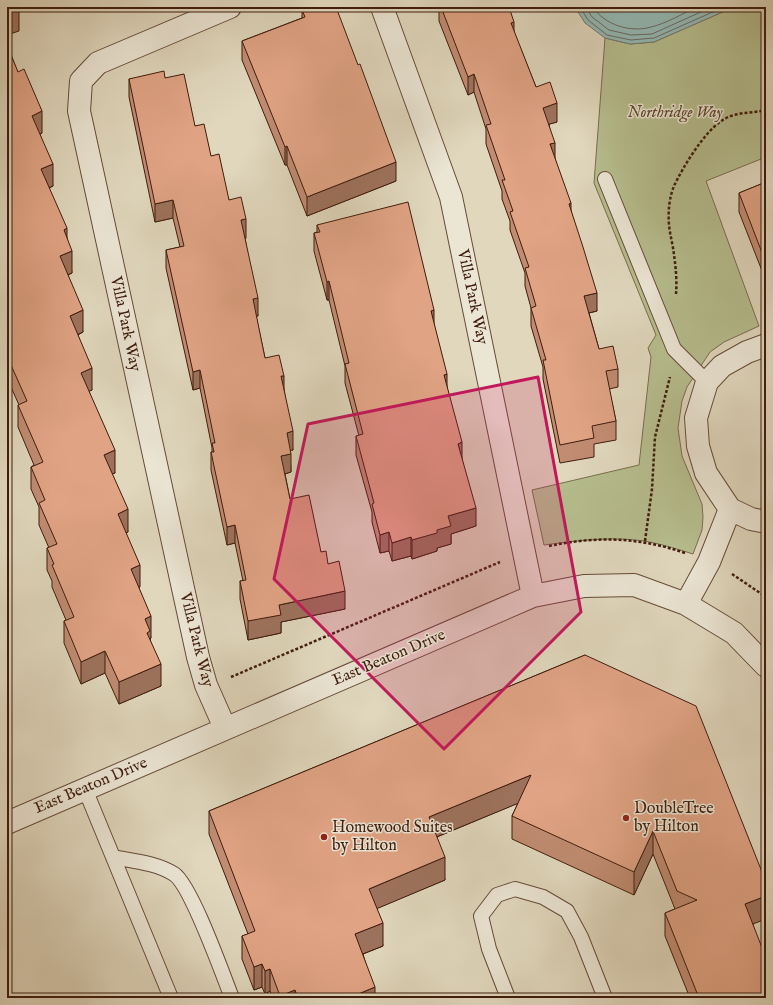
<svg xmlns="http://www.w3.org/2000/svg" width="773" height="1005" viewBox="0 0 773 1005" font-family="'IM FELL English',serif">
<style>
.green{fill:#b6bd8e;stroke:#7a6c4e}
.water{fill:#94b9b5;stroke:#727a72}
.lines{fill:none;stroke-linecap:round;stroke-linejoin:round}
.shore{stroke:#6a6a61;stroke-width:1}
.lane-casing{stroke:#674b39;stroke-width:16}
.street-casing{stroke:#674b39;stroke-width:24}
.path{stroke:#3f1c0d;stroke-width:2.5;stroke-dasharray:3 2;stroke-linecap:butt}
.lane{stroke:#ebe5d4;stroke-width:14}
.street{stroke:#ebe5d4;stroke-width:22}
.wall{fill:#c18c72;stroke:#3f1c0d}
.shaded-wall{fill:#9d725c;stroke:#3f1c0d}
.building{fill:#e0a384;stroke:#3f1c0d}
.marked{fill:#c2185b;fill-opacity:0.2;stroke:#c2185b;stroke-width:3;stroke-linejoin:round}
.poi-dot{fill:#8f2418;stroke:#ebe5d4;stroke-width:1.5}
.labels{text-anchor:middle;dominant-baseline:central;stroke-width:3;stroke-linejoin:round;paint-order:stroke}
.park-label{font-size:16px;font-style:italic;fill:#5d442d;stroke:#ebe5d4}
.street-label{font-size:16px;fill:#3f1c0d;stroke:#ebe5d4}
.poi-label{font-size:16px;fill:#3f1c0d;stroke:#ebe5d4;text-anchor:start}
</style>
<rect width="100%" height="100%" fill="#e0d7bd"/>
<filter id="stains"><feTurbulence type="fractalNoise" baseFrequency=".005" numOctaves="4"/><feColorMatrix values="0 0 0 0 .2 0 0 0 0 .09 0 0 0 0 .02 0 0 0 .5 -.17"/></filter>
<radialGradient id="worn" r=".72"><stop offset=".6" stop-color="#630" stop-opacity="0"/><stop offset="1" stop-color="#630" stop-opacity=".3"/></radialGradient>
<!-- green -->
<path class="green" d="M734,7H766V157L706,181L759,326L724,342L710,352L687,387L682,401L678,428L682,456L702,504L703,517L702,530L693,554C674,548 655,542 636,540C605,537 575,541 544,545L532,490L639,465L651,357L648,348L656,335L594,183L605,38L630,44L654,42Z"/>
<!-- water -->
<path class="water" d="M575,7H734L654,42L630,44L605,38L585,23Z"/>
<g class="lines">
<!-- shore -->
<path class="shore" d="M580,7L588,20L607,35L631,40L654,38L724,7
M586,7L592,17L609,30L631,35L652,34L712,7
M593,7C604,25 631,33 651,27C665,24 684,13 697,7"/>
<defs>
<path id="lane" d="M605,179L674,349L707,382
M85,789L171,998
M113,857C133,861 157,863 174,874C191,885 223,975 232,998
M508,998L489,949L481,916L497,895L515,889L543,897L567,911L581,937L605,998"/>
<path id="street" d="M382,7L451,197L533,596
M730,509L706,473L698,446L696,418L707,382L722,366L747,352L766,345
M686,604L709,562L730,509L751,519L766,522
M225,728L206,685L198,657L79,111L81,81L98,63L230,7
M7,823L533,596L584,586L634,585L686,604L734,633L766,666"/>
</defs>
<!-- lane casing -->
<use href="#lane" class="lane-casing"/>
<!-- street casing -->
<use href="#street" class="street-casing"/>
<!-- path -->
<path class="path" d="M676,294C677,282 676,268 674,255C673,245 670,235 669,225C668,212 669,198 674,186C683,167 703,134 720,122C734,111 750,114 766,110
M645,541L652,489L655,437L670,377
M549,546C596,536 639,537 685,553
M732,574L766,597
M231,677L500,562"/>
<!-- lane -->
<use href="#lane" class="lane"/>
<!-- street -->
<use href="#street" class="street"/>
</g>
<!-- wall -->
<path class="wall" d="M439,7H509L514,32L536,87L557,122L549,124L555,159L571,211L597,311L589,313L599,349L618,369V387L609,389L616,421V440L594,444V457L560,463L543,379V367L531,326V308L525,286V273L510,230V221L502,199V191L486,144V129L474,92L468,95L439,21Z
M302,10L396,181L307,216L287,165H285L242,60V41L302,18Z
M7,45L42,133L40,134L53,186L49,188L67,238L72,273L68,275L83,332L78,335L92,390L89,391L115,473L112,474L128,532L126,533L151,638L150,639L161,686L119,704L105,673L81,684L64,643V621L66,620L52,587V581L47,570V548H49L39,525V507L31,489V467L34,465L18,427V405H19L7,378Z
M165,78L195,126L211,156L229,200L246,238H245L258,316H256L265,358L284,389L293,450H290L291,472L285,474L290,499L328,564L345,609L281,622V633L248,640L240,599V581H243L235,543L227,545L211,470V452H212V448L200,388L193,390L166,268V250L180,247L173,218L155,222L129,97V79Z
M766,182V281L739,212V193Z
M317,225L434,324L447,387L476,526L451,534V544L437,548V551L412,559L411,556L392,561L389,551L380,553L372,522V512L356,455V436H359L345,383V366L329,300H327L314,251V233L317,232Z
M585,655L753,924L766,998H690L665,936V913L675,909L653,854L634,895L512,839V816L518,803L437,837L445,880L377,908L383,946L363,954L375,998H273L270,991L265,994L262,987L254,990L242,959V936L248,934L209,834V811Z"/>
<!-- shaded-wall -->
<path class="shaded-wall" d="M19,8V31L7,35V13Z
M514,22V40L511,23Z
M474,74V92L468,95V77Z
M557,103V122L543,126V108Z
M42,111V133L32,138V116Z
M555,143V161L550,144Z
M287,146V165H285V147Z
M396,162V181L307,216V197Z
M53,164V186L41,191V169Z
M173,200V218L155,222V204Z
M571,203V222L569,204Z
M246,219V238L241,239V220Z
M67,228V251L64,230Z
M72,251V273L60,278V256Z
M329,281V300H327V282Z
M597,293V311L584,314V296Z
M258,298V316L253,317V299Z
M83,310V332L70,338V316Z
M434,310V328L431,311Z
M92,368V390L81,395V373Z
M200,370V388L193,390V372Z
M447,374V392L444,375Z
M281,376H284V394Z
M293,431V450L287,451V433Z
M462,442V461L458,444Z
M115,450V473L104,477V455Z
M291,454V472L281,475V456Z
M476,508V526L451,534V544L437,548V551L412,559V540L437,530L448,516Z
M128,509V532L118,536V514Z
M235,525V543L227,545V527Z
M389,532V551L380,553V535Z
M411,537V556L392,561V543Z
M140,565V587L131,591V569Z
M345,591V609L281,622V633L248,640V621L279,605Z
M151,616V638L150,639V654L145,619Z
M105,651V673L81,684V662Z
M161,664V686L119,704V682Z
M531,775V798L429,840V817Z
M653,831V854L634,895V872Z
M445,857V880L369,912V889Z
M766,896V919L745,927V904Z
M383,923V946L355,957V934Z
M262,964V987L254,990V967Z
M270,969V991L265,994V971Z
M375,987V998H349Z
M295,990V998H280V996Z"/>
<!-- building -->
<path class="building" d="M7,7H18L19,8L7,13Z
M309,7H336L358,65L360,64L396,162L307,197L287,146L285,147L242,41L305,17L302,10Z
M441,7H509L514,22L511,23L536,87L550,82L557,103L543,108L555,143L550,144L571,203L569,204L583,247L597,293L584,296L599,349L613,346L618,369L606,371L616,421L592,426L594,438L560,445L543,360H546L531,308L536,306L525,268L529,267L510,212L513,211L502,180H505L486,125L491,124L474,74L468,77Z
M7,45L18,72L24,69L42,111L32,116L53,164L41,169L67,228L64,230L72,251L60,256L83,310L70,316L92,368L81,373L115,450L104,455L128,509L118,514L140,565L131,569L151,616L145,619L150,631L147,633L161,664L119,682L105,651L81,662L64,621L74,617L52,565L54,564L47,548L57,544L39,503L45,500L31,467L43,462L18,405L27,401L7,356V347L12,345L7,335Z
M164,71L165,78L184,74L195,126L204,124L211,156L219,154L229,200L241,197L246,219L241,220L258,298L253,299L265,358L279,355L284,376H281L293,431L287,433L291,454L281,456L290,499L309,495L321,552L326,551L328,564L339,561L345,591L279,605L281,615L248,621L240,581L246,580L235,525L227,527L211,452H214L212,443H215L200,370L193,372L166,250L184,246L173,200L155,204L129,79Z
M766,182V263L739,193Z
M408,202L434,310L431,311L447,374L444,375L462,442L458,444L476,508L448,516L451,526L437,530V533L412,540L411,537L392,543L389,532L380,535L372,504L374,503L356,436L363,434L345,364L349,363L329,281L327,282L314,233L320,232L317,225Z
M585,655L696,706L766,882V896L745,904L766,958V998H699L665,913L697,900L677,891L653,831L634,872L512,816L531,775L429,817L445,857L369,889L383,923L355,934L375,987L349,998H298L295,990L280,996L270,969L265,971L262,964L254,967L242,936L255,931L209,811Z"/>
<!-- marked area -->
<path class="marked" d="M538,377L581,612L444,749L274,579L308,424Z"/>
<!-- markers -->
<g class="poi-dot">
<circle cx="626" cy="818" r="4"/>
<circle cx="324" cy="837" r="4"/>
</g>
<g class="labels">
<!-- park labels -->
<g class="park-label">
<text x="675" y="113">Northridge Way</text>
</g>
<!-- street labels -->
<g class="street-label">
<text transform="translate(472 297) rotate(78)">Villa Park Way</text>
<text transform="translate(125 324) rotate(78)">Villa Park Way</text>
<text transform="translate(196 640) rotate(76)">Villa Park Way</text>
<text transform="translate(389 658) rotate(-23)">East Beaton Drive</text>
<text transform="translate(91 786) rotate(-23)">East Beaton Drive</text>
</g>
<!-- poi labels -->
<g class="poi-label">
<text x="634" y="809">DoubleTree<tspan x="634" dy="18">by Hilton</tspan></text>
<text x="332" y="828">Homewood Suites<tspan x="332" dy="18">by Hilton</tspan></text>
</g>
</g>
<!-- margin -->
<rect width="773" height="1005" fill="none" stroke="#e0d7bd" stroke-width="24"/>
<rect x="8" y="8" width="757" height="989" fill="none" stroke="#3f1c0d" stroke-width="2"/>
<rect x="12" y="12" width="749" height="981" fill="none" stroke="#3f1c0d"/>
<rect width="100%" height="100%" filter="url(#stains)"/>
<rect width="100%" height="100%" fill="url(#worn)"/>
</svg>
